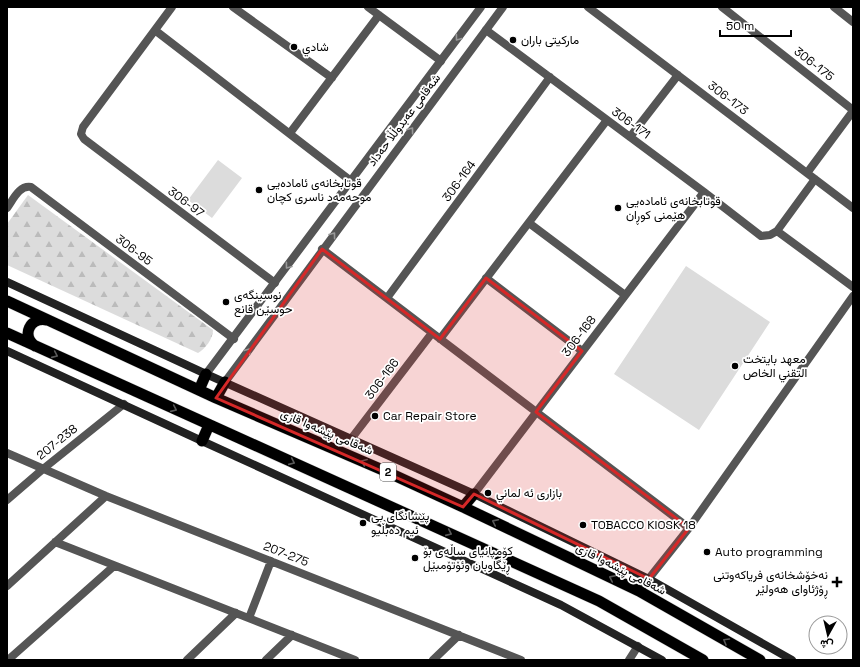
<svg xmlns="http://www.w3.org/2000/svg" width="860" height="667" viewBox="0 0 860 667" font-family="'Space Grotesk',Vazirmatn,sans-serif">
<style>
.forest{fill:url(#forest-firs)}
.green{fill:#dcdcdc}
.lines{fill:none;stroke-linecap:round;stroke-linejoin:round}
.trunk-casing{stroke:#dbdbdb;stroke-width:12}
.minor{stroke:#555;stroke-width:8}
.tertiary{stroke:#555;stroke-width:8}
.secondary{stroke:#222;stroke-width:8}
.trunk{stroke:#000;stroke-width:11}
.oneway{stroke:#999}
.oneway2{stroke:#595959}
.marked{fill:#d62828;fill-opacity:0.2;stroke:#d62828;stroke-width:3;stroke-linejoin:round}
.poi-dot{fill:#000;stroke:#fff;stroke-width:1.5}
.labels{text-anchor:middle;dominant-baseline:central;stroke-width:3.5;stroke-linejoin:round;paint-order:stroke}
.shield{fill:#fff;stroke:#4c4c4c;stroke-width:1}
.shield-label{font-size:11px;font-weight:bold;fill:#000}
.poi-label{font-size:12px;fill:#000;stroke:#fff;text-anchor:start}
.street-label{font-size:12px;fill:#000;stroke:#fff}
</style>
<defs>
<pattern id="forest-firs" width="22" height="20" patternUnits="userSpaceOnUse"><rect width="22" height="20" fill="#dcdcdc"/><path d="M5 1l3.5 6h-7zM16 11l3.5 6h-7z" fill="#bbb"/></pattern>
</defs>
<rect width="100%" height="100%" fill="#fff"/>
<!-- forest -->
<path class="forest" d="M28,195L213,330C213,339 205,349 198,353L7,265V224Z"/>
<!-- green -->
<path class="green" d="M218,160L242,178L212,218L188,200Z
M686,266L770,322L699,430L614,374Z"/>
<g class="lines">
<defs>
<path id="trunk" d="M7,301L216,398L385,471L463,507L639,591L760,660
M7,333L599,601L703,660
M35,346C21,335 30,317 47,320
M199,390L206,374
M216,398L225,382
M202,441L209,425
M463,507L474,494"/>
</defs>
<!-- trunk casing -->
<use href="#trunk" class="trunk-casing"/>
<!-- minor -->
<path class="minor" d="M172,7L83,127L81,134L84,139L275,283
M233,7L332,78
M368,7L441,61
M588,7L853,208
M722,7L853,110
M834,7L853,22
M486,30L704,192L761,236L770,235L777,231L815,179
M156,31L351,181
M290,133L379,15
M630,137L678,75
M807,173L853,111
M7,208C13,200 19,185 31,187L234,339
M529,223L625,295
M777,231L853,287
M322,249L689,528
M486,278L582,351
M387,298L550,77
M440,339L607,120
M351,439L432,333
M7,453L106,496L521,660
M474,494L704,192
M55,542L355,660
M7,586L106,496
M639,591L689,528L853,296
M249,618L271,561
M8,660L114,566
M187,660L236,613
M266,660L292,635
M433,660L459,635
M629,660L638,646"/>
<!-- tertiary -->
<path class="tertiary" d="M206,374L481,7
M225,382L503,7
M7,500L43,469L124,404"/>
<!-- secondary -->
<path class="secondary" d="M7,282L206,374L474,494L649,579L792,660
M7,351L202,441L561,605L662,660"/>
<!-- trunk -->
<use href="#trunk" class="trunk"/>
</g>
<!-- one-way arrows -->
<defs><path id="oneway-chevron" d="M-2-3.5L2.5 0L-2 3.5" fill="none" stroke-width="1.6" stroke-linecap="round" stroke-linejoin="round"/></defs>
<g class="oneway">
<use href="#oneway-chevron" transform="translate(458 38) rotate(127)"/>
<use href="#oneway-chevron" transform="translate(411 130) rotate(-53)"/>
<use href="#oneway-chevron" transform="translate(333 235) rotate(-53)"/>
<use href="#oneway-chevron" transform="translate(288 266) rotate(127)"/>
<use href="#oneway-chevron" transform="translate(248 351) rotate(-54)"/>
</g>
<g class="oneway2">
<use href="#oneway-chevron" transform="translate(55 355) rotate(24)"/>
<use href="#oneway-chevron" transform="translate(174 409) rotate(24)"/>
<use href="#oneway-chevron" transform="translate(292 462) rotate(24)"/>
<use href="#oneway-chevron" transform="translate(364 462) rotate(-157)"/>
<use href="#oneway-chevron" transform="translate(495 522) rotate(-154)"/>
<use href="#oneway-chevron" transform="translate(449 533) rotate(24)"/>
<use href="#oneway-chevron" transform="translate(612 578) rotate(-154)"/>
<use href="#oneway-chevron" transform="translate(726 641) rotate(-150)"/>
</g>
<!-- marked area -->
<path class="marked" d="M322,249L440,339L486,278L582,351L536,412L689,528L649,579L474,494L463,507L216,398Z"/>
<!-- markers -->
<g class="poi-dot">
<circle cx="513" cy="40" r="4"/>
<circle cx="294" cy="47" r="4"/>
<circle cx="259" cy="190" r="4"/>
<circle cx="618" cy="208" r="4"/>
<circle cx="226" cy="302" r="4"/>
<circle cx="735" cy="366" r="4"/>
<circle cx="375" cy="416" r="4"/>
<circle cx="488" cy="493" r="4"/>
<circle cx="363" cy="523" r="4"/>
<circle cx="583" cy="525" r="4"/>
<circle cx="707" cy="552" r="4"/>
<circle cx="415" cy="558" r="4"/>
<path d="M835 576h4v4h4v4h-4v4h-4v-4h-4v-4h4z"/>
</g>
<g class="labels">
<!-- shield labels -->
<rect class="shield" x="380" y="463" width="16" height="18" rx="3"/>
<g class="shield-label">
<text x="388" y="472">2</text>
</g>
<!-- poi labels -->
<g class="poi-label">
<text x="521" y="40">ماركيتى باران</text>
<text x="302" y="47">شادي</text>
<text x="267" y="183">قوتابخانەی ئامادەیی<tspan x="267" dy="14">موحەمەد ناسری کچان</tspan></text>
<text x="626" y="201">قوتابخانەی ئامادەیی<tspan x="626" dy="14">هێمنی کوڕان</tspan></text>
<text x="234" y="295">نوسینگەی<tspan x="234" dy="14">حوسێن قانع</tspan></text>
<text x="743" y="359">معهد بايتخت<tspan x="743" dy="14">التقني الخاص</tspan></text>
<text x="383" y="416">Car Repair Store</text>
<text x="496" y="493">بازارى ئه لماني</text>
<text x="371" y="516">پێشانگای بی<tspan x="371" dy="14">ئیم دەبڵیو</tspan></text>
<text x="591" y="525">TOBACCO KIOSK 18</text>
<text x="423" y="551">کۆمپانیای ساڵەی بۆ<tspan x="423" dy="14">ڕێگاوبان وئۆتۆمبێل</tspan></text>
<text x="715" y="552">Auto programming</text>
<text x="828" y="575" text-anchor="end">نەخۆشخانەی فریاکەوتنی<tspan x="828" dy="14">ڕۆژئاوای هەولێر</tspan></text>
</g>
<!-- street labels -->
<g class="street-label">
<text transform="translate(814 64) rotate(38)">306-175</text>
<text transform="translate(728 98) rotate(37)">306-173</text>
<text transform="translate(404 120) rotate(-53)">شەقامی عەبدوڵڵا حەداد</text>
<text transform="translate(631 123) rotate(36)">306-171</text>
<text transform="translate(459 181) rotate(-54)">306-164</text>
<text transform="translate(186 202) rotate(37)">306-97</text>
<text transform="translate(134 250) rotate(37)">306-95</text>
<text transform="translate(579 336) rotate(-53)">306-168</text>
<text transform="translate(382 379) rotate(-53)">306-166</text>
<text transform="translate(327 432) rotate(23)">شەقامی پێشەوا قازی</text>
<text transform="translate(57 442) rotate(-39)">207-238</text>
<text transform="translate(286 554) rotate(21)">207-275</text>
<text transform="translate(621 569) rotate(27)">شەقامی پێشەوا قازی</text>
</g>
</g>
<!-- border -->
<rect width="860" height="667" fill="none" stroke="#000000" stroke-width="16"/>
<!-- north arrow -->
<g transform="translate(828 635) rotate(188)"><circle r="19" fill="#ffffff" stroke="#999999"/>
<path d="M0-3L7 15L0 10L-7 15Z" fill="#000000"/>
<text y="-6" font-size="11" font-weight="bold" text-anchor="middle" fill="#000000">ش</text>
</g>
<!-- scale -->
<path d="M720 30v6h71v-6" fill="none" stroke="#000000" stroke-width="2"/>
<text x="726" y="30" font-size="12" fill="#000000" stroke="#ffffff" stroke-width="3" paint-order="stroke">50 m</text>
</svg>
